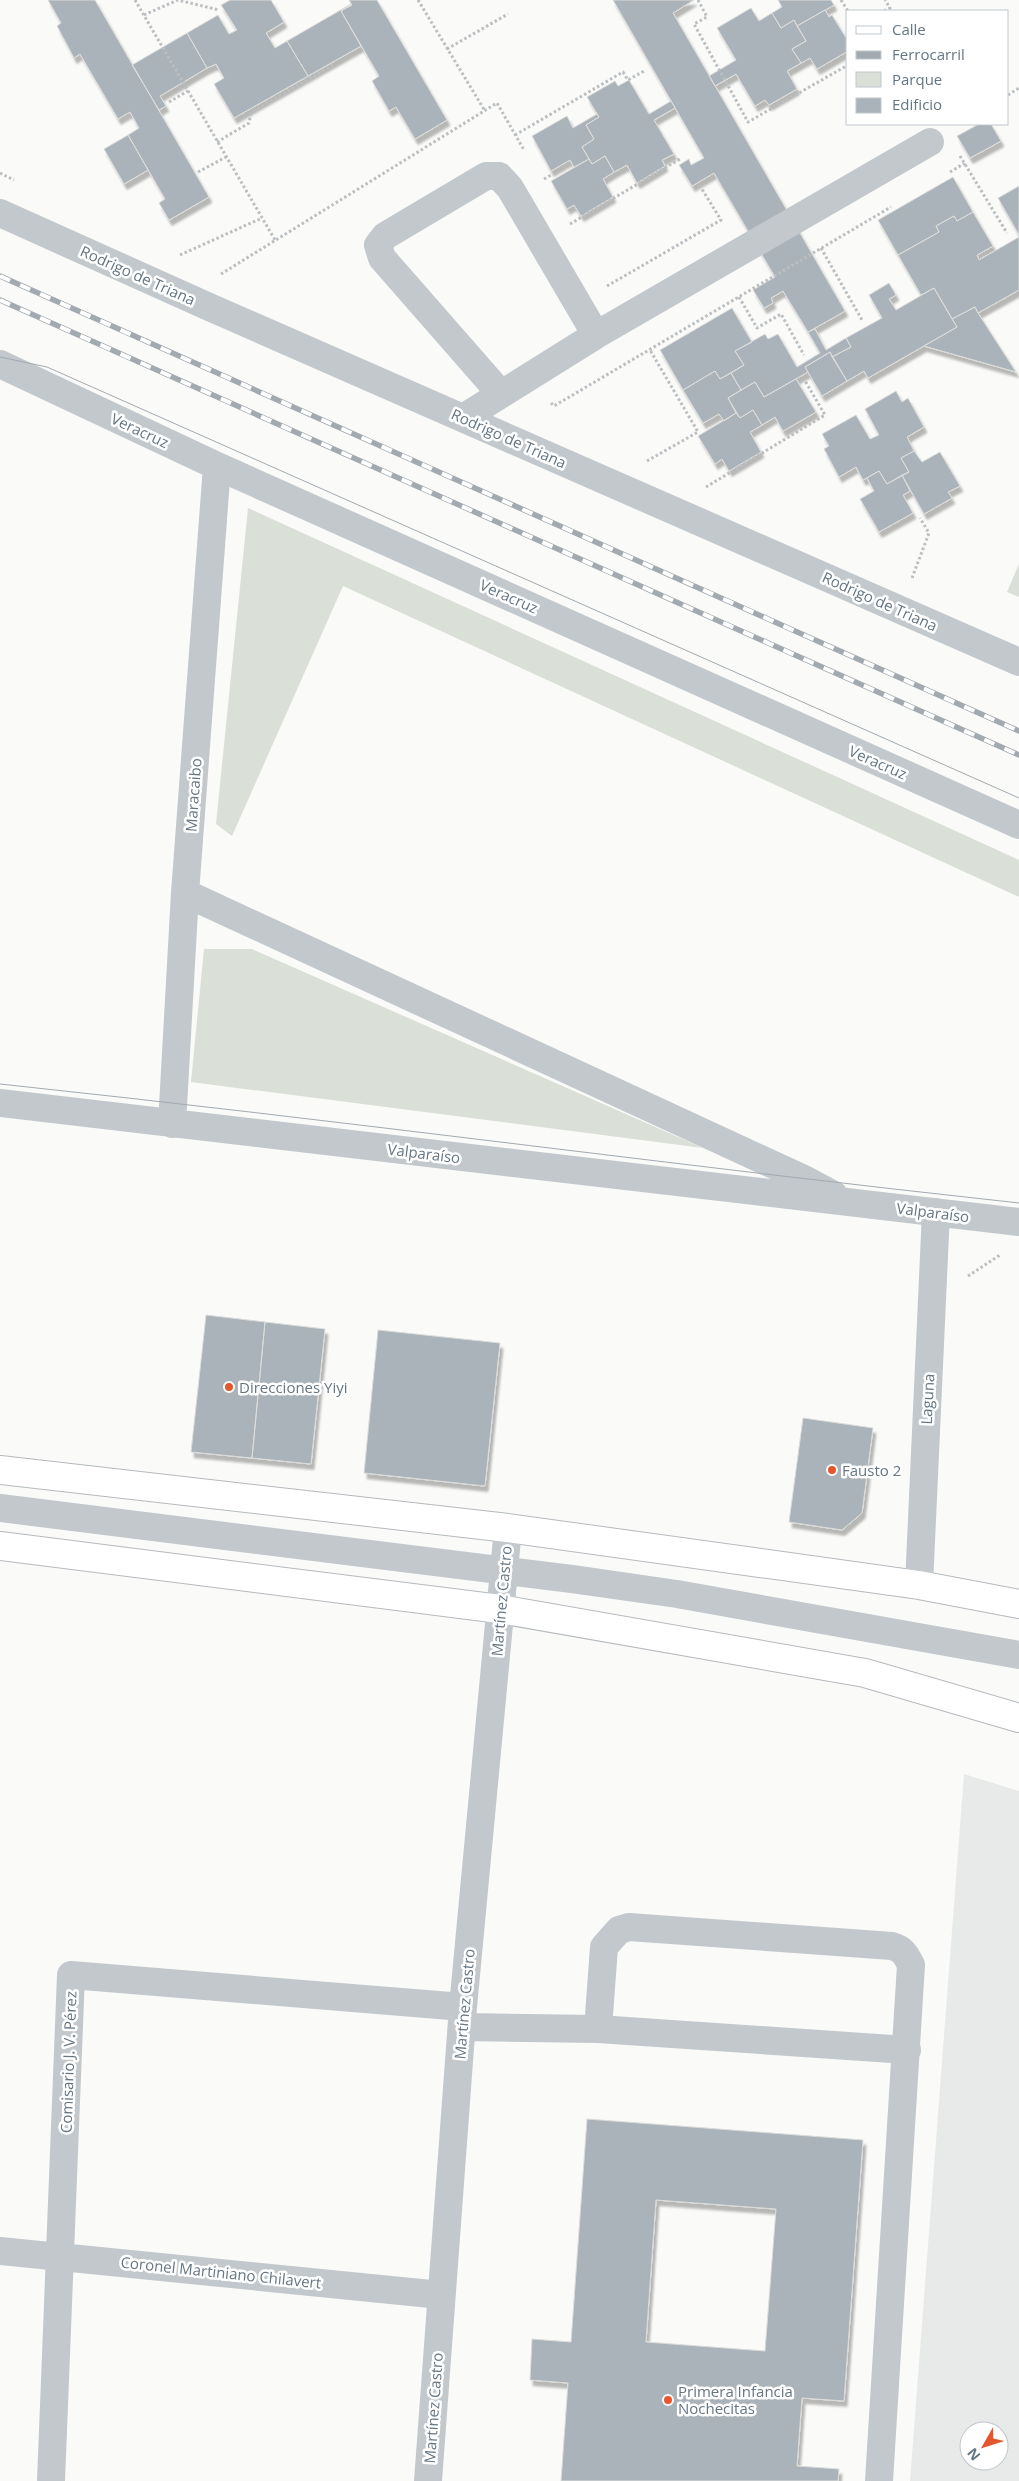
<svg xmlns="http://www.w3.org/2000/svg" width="1019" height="2481" viewBox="0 0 1019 2481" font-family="'Open Sans',sans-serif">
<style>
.built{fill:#e8e9e9;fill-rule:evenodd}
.green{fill:#dadfd7}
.building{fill:#aab3b9;stroke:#dcdcda;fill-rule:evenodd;filter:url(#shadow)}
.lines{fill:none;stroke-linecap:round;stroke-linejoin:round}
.major-casing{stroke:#b5babe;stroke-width:30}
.path{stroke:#bbbfc2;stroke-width:3;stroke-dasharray:2.5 2.5;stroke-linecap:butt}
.minor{stroke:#c3c8cc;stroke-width:28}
.major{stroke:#fff;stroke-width:28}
.tram{stroke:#a2aab0;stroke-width:1}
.rail-casing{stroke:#a2aab0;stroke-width:5.5}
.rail{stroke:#fff;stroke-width:4;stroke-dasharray:11;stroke-linecap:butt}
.poi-dot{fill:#e4572e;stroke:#fff;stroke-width:2}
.labels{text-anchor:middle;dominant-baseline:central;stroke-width:5;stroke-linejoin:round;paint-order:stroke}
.street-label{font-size:15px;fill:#657683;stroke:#fff}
.poi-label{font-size:15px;fill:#657683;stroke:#fff;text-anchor:start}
</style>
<defs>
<filter id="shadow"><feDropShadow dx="3" dy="5.5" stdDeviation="1" flood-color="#0004"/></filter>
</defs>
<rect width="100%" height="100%" fill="#fafaf8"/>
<!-- built -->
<path class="built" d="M964,1774L1019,1791V2481H910ZM969,2431H999V2461H969Z"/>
<!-- green -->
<path class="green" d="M248,508L1019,860V897L343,586L232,836L216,824Z
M1019,564V597L1007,592Z
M204,949H252L703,1148L191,1082Z"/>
<!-- building -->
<path class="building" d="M48,0H95L209,197L169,220L159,203L165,199L128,135L139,128L130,112L118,119L80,54L74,58L57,26L61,23Z
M230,0H271L284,22L266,33L275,48L287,41L308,76L234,118L214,84L224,78L216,64L207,68L187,33L218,15L229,34L237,30L221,5Z
M349,0H377L447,120L415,139L396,107L389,111L372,81L379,76L341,11L352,5Z
M613,0H694L673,13L845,311L808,332L783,291L771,298L773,303L764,308L753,290L775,277L714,173L692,186L679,165L689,159L691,165L704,158Z
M778,0H831L834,5L797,26L794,20L781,28L772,13L782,7Z
M351,4L341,11L361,46L308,76L287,41Z
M751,8L759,21L772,13L781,28L794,20L806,41L792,49L801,63L787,71L797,89L769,105L765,100L755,106L736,74L715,86L709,76L736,60L717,28Z
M825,10L829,17L832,15L848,41V51L817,69L810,58L801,63L792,49L806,41L797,26Z
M187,33L207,68L160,96L166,106L159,110L132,65Z
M629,80L649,114L671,101L675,108L654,120L674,154L662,160L665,166L637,183L627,165L614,172L605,156L592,164L582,147L594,139L586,125L599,117L587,97L615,81L618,86Z
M597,114L599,117L586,125L594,139L582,147L589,159L574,167L570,160L551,171L532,136L567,116L573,128Z
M979,124H991L1001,141L970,158L957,136Z
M128,135L148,170L124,184L104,149Z
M605,156L614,172L603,179L613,197L581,216L574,205L567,209L551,181L589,159L592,164Z
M953,177L973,212L957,221L954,216L936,226L939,232L898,255L878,220Z
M1019,186V235L998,198Z
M973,212L993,246L977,255L979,260L1019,237V290L978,313L975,307L952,319L934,288L921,295L898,255L939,232L936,226L954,216L957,221Z
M889,283L896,295L889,299L896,310L934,288L957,327L868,378L864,371L847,381L832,357L851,347L846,338L882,318L869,295Z
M975,307L978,313L1016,372L924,346L957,327L952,319Z
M732,308L752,342L735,351L744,365L720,379L715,371L683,390L660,350Z
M815,329L826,350L846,338L851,347L832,357L830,352L805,367L808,372L764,397L755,382L741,390L731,373L744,365L735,351L765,334L768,339L778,334L797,367L820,353L808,332Z
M830,352L847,381L822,396L805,367Z
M715,371L720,379L731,373L741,390L728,398L736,413L724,421L719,414L703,423L683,390Z
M796,379L816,412L783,431L775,417L762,425L753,410L740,418L728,398L755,382L764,397Z
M896,391L902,402L908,398L924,427L907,437L914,451L901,458L909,472L887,484L879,471L863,480L856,467L839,477L824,449L829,446L822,434L856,415L870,439L879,435L865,409Z
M753,410L762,425L750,432L761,452L729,471L722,459L715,464L698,436L736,413L740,418Z
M914,451L922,462L940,452L960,486L948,492L952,498L924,514L902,475L909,472L901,458Z
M879,471L887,484L902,475L910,491L903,495L913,513L879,532L860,499L874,491L867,478Z
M206,1315L265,1322L252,1458L191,1452Z
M265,1322L325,1329L311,1464L252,1458Z
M378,1330L500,1343L485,1486L364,1473Z
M803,1418L873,1428L862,1513L842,1530L789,1522Z
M587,2119L863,2140L844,2401L802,2398L797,2466L839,2469L838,2481H561L568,2383L530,2380L532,2339L571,2342ZM656,2200L776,2209L765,2351L646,2342Z"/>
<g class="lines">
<defs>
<path id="major" d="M0,1470L508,1528L919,1585L1019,1604
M0,1546L500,1609L865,1673L1019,1718"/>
</defs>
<!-- major casing -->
<use href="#major" class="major-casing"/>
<!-- path -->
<path class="path" d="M135,0L275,240
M418,0L485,111
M698,0L707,17L694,24L748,122L848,65
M841,0L848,11
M884,11L890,8L885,0
M144,15L178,0L219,10
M447,49L508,14
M1008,95L1019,88
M169,102L188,91
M515,135L623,72L628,80L646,70
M217,142L249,123L251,113L334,64
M960,156L1007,233
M198,172L226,157
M950,172L965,163
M0,173L14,180
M544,179L551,175
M570,224L680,159
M821,248L862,320
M180,255L262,218
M221,274L497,103L524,150
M607,286L721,220L700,186
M739,297L757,328L781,314L804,355
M551,403L554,406L891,207
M647,461L698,432L650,350
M706,487L825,415L804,379
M912,578L929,533L920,518
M968,1276L1000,1255"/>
<!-- minor -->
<path class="minor" d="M0,213L207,306L1019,662
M0,364L217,466L1019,825
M501,394L382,258L378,245L385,236L486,176H499L510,188L596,335
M463,418L596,335L930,142
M185,893L806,1180L834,1195
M0,1103L1019,1222
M172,1124L185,893L217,466
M0,1508L572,1579L677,1594L1019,1655
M919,1585L936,1212
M462,2027L598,2029L907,2050
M598,2029L604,1947L619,1930L629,1927L892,1946C903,1949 906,1955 911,1965L879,2481
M0,2251L441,2295
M51,2481L71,1975L463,2007
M428,2481L463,2007L508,1528"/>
<!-- major -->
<use href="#major" class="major"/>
<!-- tram -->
<path class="tram" d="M0,357L47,367L1019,798
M0,1084C340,1120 679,1166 1019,1203"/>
<defs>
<path id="rail" d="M0,276L1019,731
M0,300L1019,755"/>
</defs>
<!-- rail casing -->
<use href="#rail" class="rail-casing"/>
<!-- rail -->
<use href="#rail" class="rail"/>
</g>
<!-- markers -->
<g class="poi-dot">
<circle cx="229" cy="1387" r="5"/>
<circle cx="832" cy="1470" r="5"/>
<circle cx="668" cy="2400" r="5"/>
</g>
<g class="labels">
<!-- street labels -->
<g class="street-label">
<text transform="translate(138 275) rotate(24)">Rodrigo de Triana</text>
<text transform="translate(140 430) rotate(25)">Veracruz</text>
<text transform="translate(509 438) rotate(24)">Rodrigo de Triana</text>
<text transform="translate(509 596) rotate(24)">Veracruz</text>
<text transform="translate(880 601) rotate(24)">Rodrigo de Triana</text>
<text transform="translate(878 762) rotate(24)">Veracruz</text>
<text transform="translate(193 795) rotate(-86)">Maracaibo</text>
<text transform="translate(424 1153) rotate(7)">Valparaíso</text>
<text transform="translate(933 1212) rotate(7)">Valparaíso</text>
<text transform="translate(927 1399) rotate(-87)">Laguna</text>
<text transform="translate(501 1601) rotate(-85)">Martínez Castro</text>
<text transform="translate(464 2004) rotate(-85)">Martínez Castro</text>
<text transform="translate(68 2062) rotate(-88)">Comisario J. V. Pérez</text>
<text transform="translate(221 2272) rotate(6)">Coronel Martiniano Chilavert</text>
<text transform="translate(433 2408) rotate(-86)">Martínez Castro</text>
</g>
<!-- poi labels -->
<g class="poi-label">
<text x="239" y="1387">Direcciones Yiyi</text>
<text x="842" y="1470">Fausto 2</text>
<text x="678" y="2391">Primera Infancia<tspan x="678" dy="17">Nochecitas</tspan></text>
</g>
</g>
<!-- legend -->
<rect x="846" y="10" width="162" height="115" fill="#ffffff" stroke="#c1c8cd"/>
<rect x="856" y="26" width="25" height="8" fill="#ffffff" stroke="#c1c8cd"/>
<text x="892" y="35" font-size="15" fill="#657683">Calle</text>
<rect x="856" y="51" width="25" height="8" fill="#a2aab0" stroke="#c1c8cd"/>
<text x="892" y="60" font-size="15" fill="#657683">Ferrocarril</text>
<rect x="856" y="72" width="25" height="15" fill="#dadfd7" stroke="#c1c8cd"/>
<text x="892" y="85" font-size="15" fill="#657683">Parque</text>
<rect x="856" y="98" width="25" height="15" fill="#aab3b9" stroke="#c1c8cd"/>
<text x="892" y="110" font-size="15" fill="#657683">Edificio</text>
<!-- north arrow -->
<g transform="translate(984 2446) rotate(231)"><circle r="24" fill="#ffffff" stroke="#c1c8cd"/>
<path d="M0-4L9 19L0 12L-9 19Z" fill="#e4572e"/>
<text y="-8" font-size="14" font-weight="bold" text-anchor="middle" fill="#657683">N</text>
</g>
</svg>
